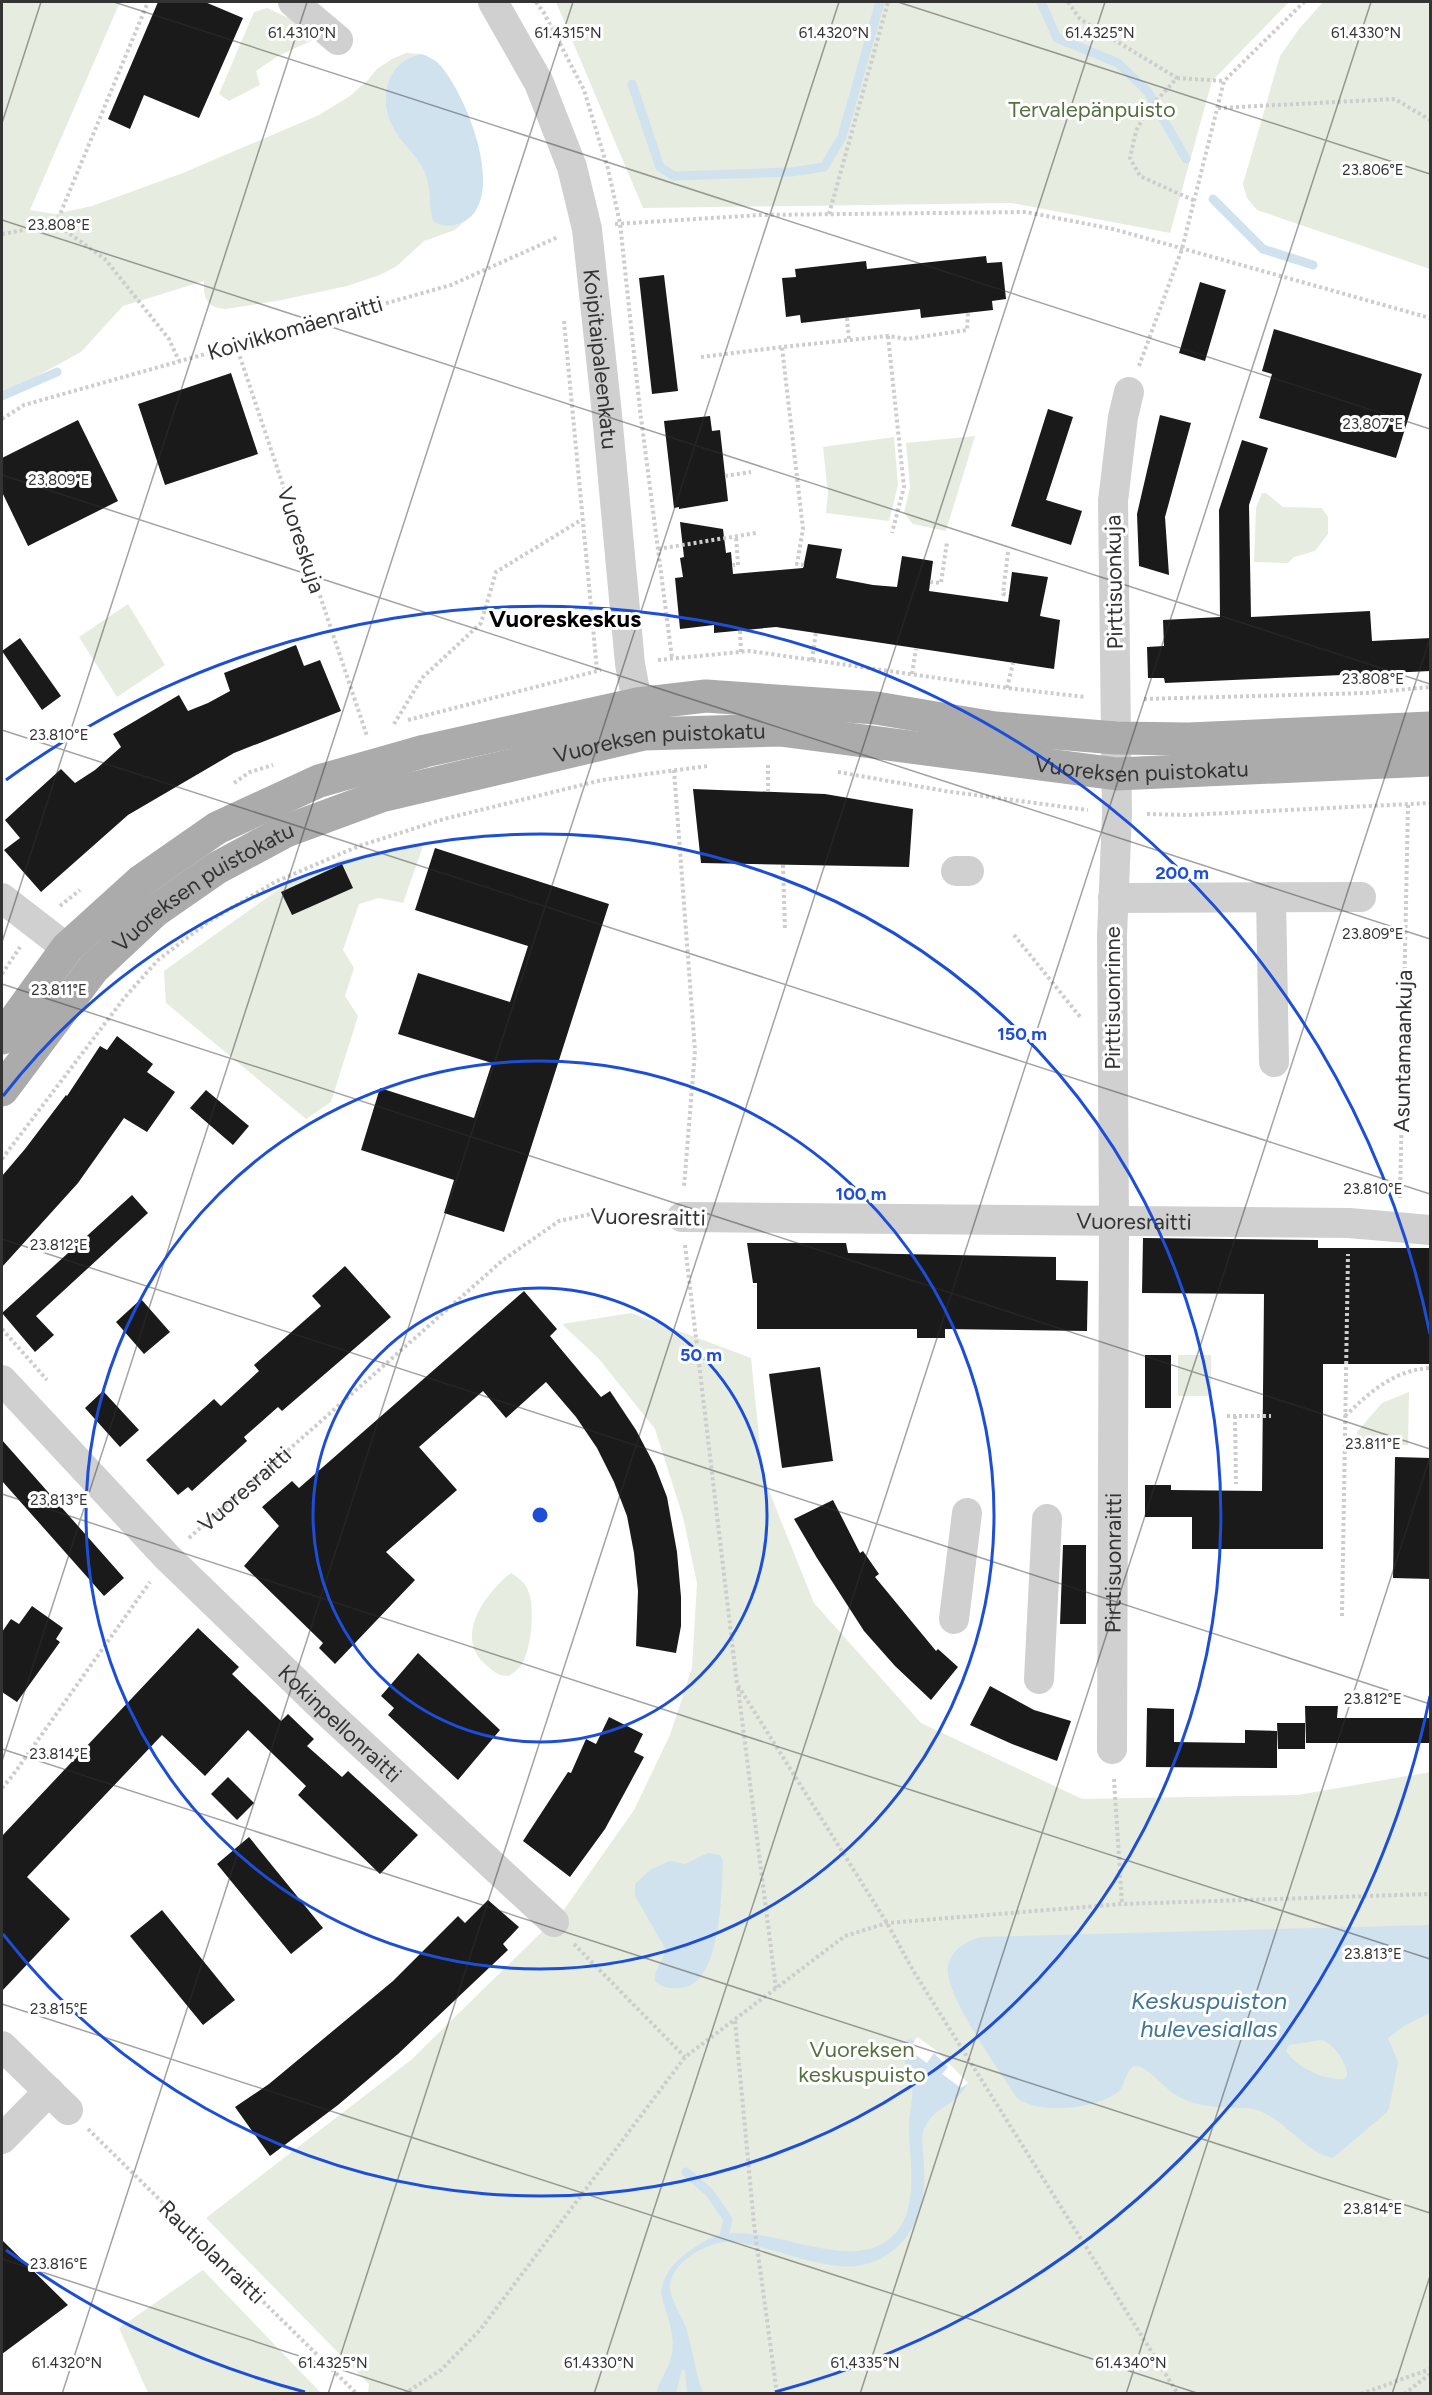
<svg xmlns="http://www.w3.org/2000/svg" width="1432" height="2395" viewBox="0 0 1432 2395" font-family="Figtree,sans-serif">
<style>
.green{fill:#e6ecdf}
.water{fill:#cfe2ee;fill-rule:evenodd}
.pier{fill:#fff}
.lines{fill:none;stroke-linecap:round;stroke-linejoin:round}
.stream{stroke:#cfe2ee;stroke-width:9}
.building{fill:#1a1a1a}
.path{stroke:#cdcdcd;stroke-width:4;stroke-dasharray:3 3;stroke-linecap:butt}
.minor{stroke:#d0d0d0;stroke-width:30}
.major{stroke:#ababab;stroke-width:33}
.ticks{fill:none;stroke:#333;stroke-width:1.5;stroke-opacity:0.45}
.ring{fill:none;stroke:#1d4ed8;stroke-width:3}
.labels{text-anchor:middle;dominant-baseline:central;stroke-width:6;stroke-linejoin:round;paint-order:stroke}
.park-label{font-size:22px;fill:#56703f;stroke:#fff}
.street-label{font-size:22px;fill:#333;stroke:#fff}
.neighbourhood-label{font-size:24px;font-weight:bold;fill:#000;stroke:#fff}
.water-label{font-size:24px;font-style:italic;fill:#3f7597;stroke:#fff}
.ticks-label{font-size:15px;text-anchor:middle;fill:#333;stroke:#fff;stroke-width:6;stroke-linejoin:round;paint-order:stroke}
.centre{fill:#1d4ed8;stroke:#fff;stroke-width:3}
.ring-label{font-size:18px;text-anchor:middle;font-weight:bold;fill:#1d4ed8;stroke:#fff;stroke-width:6;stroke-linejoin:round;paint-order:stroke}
</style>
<rect width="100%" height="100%" fill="#fff"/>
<!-- green -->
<path class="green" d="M2,2H120L30,210L55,214L92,206L183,173L319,115L350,96L368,80L377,69L392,59L406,53L422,54C388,60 377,96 392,126C400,143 416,154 424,171C432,186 431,204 433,220C442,227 453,226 463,223L455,230L424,241L397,266L380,275L347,286L277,301L226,309C207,308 203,298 204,281L123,306L81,352L2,395Z
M556,2H1289L1212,81L1170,233L1012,203L643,208Z
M1323,2H1430V269L1257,210L1247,198L1243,184L1280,56L1299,29Z
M267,8L291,19L313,40L278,56L256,71L260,85L229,101L219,94L254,12Z
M975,436L946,531L913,524L904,513L910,487L906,443Z
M894,437L898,485L889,521L826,513L828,493L823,447Z
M1262,493H1266L1283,507L1322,508L1328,517V534L1315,551L1294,557L1288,563L1254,562L1256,508Z
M128,604L165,665L117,697L79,637Z
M415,843L423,846L403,903L379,898L359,904L343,950L354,968L345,996L358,1016L331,1102L306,1119L166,1003L164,971L285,885L341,860Z
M631,1313L751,1358L763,1476L814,1603L921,1723L1082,1799L1298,1795L1430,1772V2393H368L369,2384L206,2218L411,2060L563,1911L634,1810L670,1735L692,1668L697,1583L683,1517L655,1429L599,1359L562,1324Z
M1178,1355H1211V1396H1178Z
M1409,1392L1408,1445L1360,1446L1357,1432L1382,1403Z
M511,1573C519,1578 526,1583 529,1593C535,1609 531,1654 520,1667C517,1670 513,1673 509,1676C498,1676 494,1672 485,1664C454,1637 485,1593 511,1573Z
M203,2270L321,2393H148L119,2328Z"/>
<!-- water -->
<path class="water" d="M422,54C428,57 434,59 438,63C465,90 512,204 459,224C450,227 441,226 433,221C428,204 432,187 424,171C416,154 400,143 392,126C377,96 388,60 422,54Z
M708,1853L720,1855L723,1861C721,1893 722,1984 681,1988C671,1989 662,1988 655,1981C654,1967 665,1961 665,1948L635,1896V1884L650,1870L670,1861L685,1864Z
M1430,1925V2013L1404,2026L1388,2038L1398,2062L1389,2108L1386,2113L1333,2158C1305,2152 1287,2122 1260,2111C1252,2107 1242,2108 1233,2108C1212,2107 1194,2106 1176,2095C1165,2089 1147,2065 1135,2066C1126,2068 1125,2087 1118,2092C1096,2109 1039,2115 1017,2098C1001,2073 943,1993 948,1966C952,1949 966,1941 981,1937ZM1321,2040C1333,2042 1348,2064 1347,2076L1344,2079C1325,2081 1296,2067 1286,2051L1289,2045Z
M910,2039L935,2053L966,2086C954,2109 930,2105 922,2136C923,2155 926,2176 923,2195C918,2238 883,2271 839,2266C809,2263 780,2251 751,2245C743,2243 732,2241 724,2242C703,2245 673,2262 670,2285C669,2299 682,2315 686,2328C693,2349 695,2372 703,2393H687L685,2371L682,2369L676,2393L656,2394C659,2379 670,2368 672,2354C676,2335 665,2311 661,2293C663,2275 673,2263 688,2252C697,2246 708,2238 720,2235C769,2224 838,2268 882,2244C923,2221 909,2163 909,2125C909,2112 914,2097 912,2084C910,2071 897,2053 906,2041Z"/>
<!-- pier -->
<path class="pier" d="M917,2037L937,2051L968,2083L961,2088L942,2074L948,2067L934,2053L927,2063L909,2050Z"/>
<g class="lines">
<!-- stream -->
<path class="stream" d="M1041,2L1057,38L1118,63L1148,92L1186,159
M632,84L660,167L674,176L791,172L824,167L842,137L880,2
M1213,199L1263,249L1313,265
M2,396L57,372
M686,2172L709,2192L728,2219L724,2237"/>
</g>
<!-- building -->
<path class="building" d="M158,2H205L243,18L199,118L144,95L130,129L108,119Z
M986,256L987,263L1002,262L1006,299L992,301L993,310L921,318L920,309L801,323L800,315L786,317L782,278L796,277L795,269L866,261L867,269Z
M664,275L678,391L652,394L639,278Z
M1200,282L1226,290L1205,361L1179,353Z
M1274,329L1422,374L1396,458L1259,418L1272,374L1262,371Z
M231,373L258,454L165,485L138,404Z
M1048,409L1073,417L1046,500L1082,511L1071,545L1011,526Z
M1160,415L1191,423L1165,517L1169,575L1139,566L1137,514Z
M710,416L712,431L720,430L728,501L679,509V507L674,508L664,421Z
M78,420L118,501L28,546L2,492V458Z
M1242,440L1268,448L1249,505L1251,617L1370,611L1372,641L1431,638V671L1165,683L1164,678H1148L1147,647L1164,646L1163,620L1220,617L1219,510Z
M680,522L723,529L726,553L731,552L733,574L803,568L808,544L842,549L836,578L873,585L897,587L902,556L933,561L929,591L1008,602L1012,572L1048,577L1040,616L1060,620L1054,669L776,627L714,633V625L680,629L675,578L683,577L680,558L684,557Z
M20,638L61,696L42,710L2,651Z
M296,645L304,666L320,660L341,711L234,753L128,815L41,892L4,850L20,838L5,820L61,769L75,783L95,770L121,747L113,734L179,695L188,711L208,703L230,691L224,673Z
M693,789L825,794L913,809L909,867L701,863Z
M435,848L609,904L504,1232L444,1213L454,1180L361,1150L380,1088L474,1118L492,1063L398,1034L418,973L510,1002L528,946L415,910Z
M342,864L353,888L292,915L281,892Z
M117,1036L153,1064L147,1072L175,1092L147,1132L124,1118L78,1183L2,1267V1176L25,1149L66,1095L67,1096L100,1046L107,1050Z
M206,1090L249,1126L233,1145L190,1108Z
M132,1195L148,1213L36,1316L54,1335L35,1352L2,1313Z
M1143,1238L1318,1240V1248H1431V1364H1323V1549H1192V1517H1145V1485H1171V1490L1262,1491L1264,1294L1142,1293Z
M747,1243H846L848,1253L1056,1257V1280L1088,1281L1087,1331L945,1329V1338H917V1329H757V1283H753Z
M345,1266L391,1317L282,1411L278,1407L244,1437L247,1441L192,1491L188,1487L178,1495L146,1460L214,1399L221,1406L259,1371L254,1365L321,1306L312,1296Z
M524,1291L557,1329L550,1336L570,1360L601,1397L610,1391L636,1430L655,1466L667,1497L677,1552L681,1597V1626L676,1653L636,1646L638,1591L634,1553L627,1516L614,1482L597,1448L576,1417L546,1382L506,1418L483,1391L419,1447L457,1490L386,1552L415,1580L335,1664L319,1648L323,1643L244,1566L279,1526L262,1507L292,1481L299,1488Z
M141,1299L170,1332L144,1354L116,1322Z
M1145,1355H1171V1408H1145Z
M820,1367L833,1461L782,1468L769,1374Z
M103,1391L139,1430L120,1447L85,1408Z
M2,1440L124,1578L104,1596L2,1481Z
M1395,1457L1431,1458V1579L1393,1578Z
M833,1500L860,1553L863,1551L879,1574L875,1577L936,1651L938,1649L958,1667L931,1700L895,1666L864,1631L817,1558L794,1519Z
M1063,1545H1086V1624H1060Z
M32,1606L63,1628L56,1639L60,1642L17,1702L2,1692V1632L11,1619L19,1624Z
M198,1628L239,1667L232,1674L281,1721L288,1714L314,1739L307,1746L342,1777L348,1771L418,1835L380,1874L298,1795L306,1786L248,1730L205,1776L162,1735L27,1877L70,1919L2,1991V1836Z
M418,1653L500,1730L458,1780L388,1715L394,1708L381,1696Z
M990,1686L1034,1710L1071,1721L1057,1761L1012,1744L970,1725Z
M1305,1706H1338L1337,1718H1431V1743H1306Z
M1147,1708L1174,1709V1742L1245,1743V1730L1277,1731V1768L1146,1767Z
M609,1717L643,1734L634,1752L644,1757L605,1829L570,1877L523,1841L568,1772L571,1773L586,1739L596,1744Z
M1277,1723H1305V1749H1278Z
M228,1777L254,1803L237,1820L211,1794Z
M249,1837L323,1928L291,1954L217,1864Z
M488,1900L519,1927L503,1944L508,1950L398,2054L338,2105L270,2156L235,2107L269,2084L393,1981L458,1916L465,1923Z
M162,1910L235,2000L203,2025L130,1936Z
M2,2240L68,2305L2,2354Z"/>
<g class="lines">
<!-- path -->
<g class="path">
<path d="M536,2L544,13L584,90L608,169L620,223L640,410L672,658"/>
<path d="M1068,2L1080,19L1177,78L1147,111L1136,131L1130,158L1140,176L1195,201"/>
<path d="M1177,78L1224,81"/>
<path d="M1218,108L1395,99L1430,120"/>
<path d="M829,214L888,2"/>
<path d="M56,224L148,2"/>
<path d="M615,224L760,215L1026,212L1113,229L1430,318"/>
<path d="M2,234L56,224L105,259L169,339L179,361"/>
<path d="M847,318L849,340"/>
<path d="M564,321L597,670"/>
<path d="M888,336L904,487L892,533"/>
<path d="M236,345L367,736"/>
<path d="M701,357L782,347"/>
<path d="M1139,366L1182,249L1224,81L1304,2"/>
<path d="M2,419L24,405L451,285L558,237"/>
<path d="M725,476L751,472"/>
<path d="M658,549L756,533"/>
<path d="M1008,552L1003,594L1009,595"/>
<path d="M732,565H738L736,536"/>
<path d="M804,565L797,564L803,529L782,347L888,336L907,339L967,330L968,313"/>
<path d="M930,582L941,583L947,542"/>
<path d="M740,631L741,652"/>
<path d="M658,660L750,651L1007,688L1085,697"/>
<path d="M812,660L816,632"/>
<path d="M912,674L916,649"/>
<path d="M1007,688L1013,663"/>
<path d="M1144,699L1366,693L1430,687"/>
<path d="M408,720L601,670"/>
<path d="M394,724L422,678L481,623L496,572L581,520"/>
<path d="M674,770L695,1051L684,1187"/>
<path d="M838,772L945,791L1088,810"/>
<path d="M234,783L250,772L273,765"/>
<path d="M768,792V764"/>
<path d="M1147,814L1187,815L1430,803"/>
<path d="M783,865L785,931"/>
<path d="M60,906L80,890"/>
<path d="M1014,935L1081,1018"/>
<path d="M2,974L20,947"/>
<path d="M2,1159L125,997L158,960L208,922L275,882L359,846L444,819L602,780L708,766"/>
<path d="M1400,1198L1408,805"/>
<path d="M685,1245L737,1684L887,1923L914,1972L1178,2394"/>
<path d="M2,1329L47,1380"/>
<path d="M1227,1416H1271"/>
<path d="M1235,1416L1236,1484"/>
<path d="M1345,1416C1370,1392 1394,1370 1430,1368"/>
<path id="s1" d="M189,1538L503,1260L559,1221L591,1214L654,1216"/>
<path d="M1342,1616L1348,1254"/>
<path d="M738,1688L776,1988"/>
<path d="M1114,1779L1122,1904"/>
<path d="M2,1788L13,1775L150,1582"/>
<path d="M574,1944L685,2057"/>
<path d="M735,2021L754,2224L777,2394"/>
<path d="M88,2129L357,2394"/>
<path d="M404,2394L441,2370L480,2330L685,2057L845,1936L887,1923L1122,1904L1430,1894"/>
<path d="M1361,2394L1430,2369"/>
<path d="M1404,2394L1430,2374"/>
</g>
<!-- minor -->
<g class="minor">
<path d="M293,2L338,40"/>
<path id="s2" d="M493,2L539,83L572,167L587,229L607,414L630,664L642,728"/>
<path d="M956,871H969"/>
<path d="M1271,897L1274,1062"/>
<path d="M2,898L86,963"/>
<path d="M1113,898L1361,897"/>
<path id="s3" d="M682,1217L1349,1223L1430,1230"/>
<path id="s4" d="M2,1380L167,1557L324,1709L554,1922"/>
<path d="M954,1619L967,1513"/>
<path d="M1039,1679L1047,1519"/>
<path id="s5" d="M1112,1749L1114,1222L1112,936L1117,814L1113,501L1123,417L1129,392"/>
<path d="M2,2046L68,2110"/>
<path d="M2,2139L49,2091"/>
</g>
<!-- major -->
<g class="major">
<path d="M2,1038L67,948L141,881L217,828L319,781L425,751L637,704L706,696L876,708L995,728L1116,738L1189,739L1430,728"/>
<path id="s6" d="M2,1090L93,969L155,911L217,868L286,831L381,796L644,734L780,730L1117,774L1430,760"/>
</g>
</g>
<!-- ticks -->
<path class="ticks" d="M114,2L1430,429M898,2L1430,174M2,123L41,2M2,220L1430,684M2,475L1430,939M2,730L1430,1194M2,942L307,2M2,984L1430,1449M2,1239L1430,1704M2,1494L1430,1959M2,1749L1430,2213M2,1761L573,2M2,2004L1200,2394M2,2259L416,2394M62,2394L839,2M328,2394L1105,2M594,2394L1371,2M860,2394L1430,638M1126,2394L1430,1457M1392,2394L1430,2276"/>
<!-- distance rings -->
<g class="ring">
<circle cx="540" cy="1515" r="227"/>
<circle cx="540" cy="1515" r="454"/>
<path d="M3 1096A681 681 0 1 1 3 1934"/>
<path d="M1430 1696A908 908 0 0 1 775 2392M305 2392A908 908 0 0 1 6 2250M6 780A908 908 0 0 1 1430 1334"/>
</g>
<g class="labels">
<!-- park labels -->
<g class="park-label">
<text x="1092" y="109">Tervalepänpuisto</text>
<text x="862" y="2049">Vuoreksen<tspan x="862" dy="25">keskuspuisto</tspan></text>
</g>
<!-- street labels -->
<g class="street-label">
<text transform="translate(295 328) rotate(-16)">Koivikkomäenraitti</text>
<text stroke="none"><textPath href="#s2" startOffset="378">Koipitaipaleenkatu</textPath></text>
<text transform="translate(301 540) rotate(72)">Vuoreskuja</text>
<text transform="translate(1114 582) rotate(-91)">Pirttisuonkuja</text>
<text stroke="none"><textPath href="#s6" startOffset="776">Vuoreksen puistokatu</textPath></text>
<text stroke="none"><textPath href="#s6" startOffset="1262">Vuoreksen puistokatu</textPath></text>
<text stroke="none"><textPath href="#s6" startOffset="290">Vuoreksen puistokatu</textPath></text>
<text transform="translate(1112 998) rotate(-90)">Pirttisuonrinne</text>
<text transform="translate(1403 1051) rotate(-89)">Asuntamaankuja</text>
<text transform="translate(648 1217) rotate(1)">Vuoresraitti</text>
<text stroke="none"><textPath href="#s3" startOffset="452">Vuoresraitti</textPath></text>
<text stroke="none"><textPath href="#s1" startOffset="74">Vuoresraitti</textPath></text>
<text stroke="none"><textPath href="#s5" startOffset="186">Pirttisuonraitti</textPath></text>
<text stroke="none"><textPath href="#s4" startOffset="482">Kokinpellonraitti</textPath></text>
<text transform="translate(212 2252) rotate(44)">Rautiolanraitti</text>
</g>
<!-- neighbourhood labels -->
<g class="neighbourhood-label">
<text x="565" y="618">Vuoreskeskus</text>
</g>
<!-- water labels -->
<g class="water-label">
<text x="1209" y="2000">Keskuspuiston<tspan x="1209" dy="28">hulevesiallas</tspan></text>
</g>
</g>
<g class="ticks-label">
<text x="302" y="38">61.4310°N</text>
<text x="568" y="38">61.4315°N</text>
<text x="834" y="38">61.4320°N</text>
<text x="1100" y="38">61.4325°N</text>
<text x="1366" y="38">61.4330°N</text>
<text x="1373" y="175">23.806°E</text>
<text x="59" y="230">23.808°E</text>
<text x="1373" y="429">23.807°E</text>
<text x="59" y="485">23.809°E</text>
<text x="1373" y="684">23.808°E</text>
<text x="59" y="740">23.810°E</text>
<text x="1373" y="939">23.809°E</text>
<text x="59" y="995">23.811°E</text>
<text x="1373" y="1194">23.810°E</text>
<text x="59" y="1250">23.812°E</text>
<text x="1373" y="1449">23.811°E</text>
<text x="59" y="1505">23.813°E</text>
<text x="1373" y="1704">23.812°E</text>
<text x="59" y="1759">23.814°E</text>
<text x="1373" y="1959">23.813°E</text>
<text x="59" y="2014">23.815°E</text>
<text x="1373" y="2214">23.814°E</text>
<text x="59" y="2269">23.816°E</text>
<text x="67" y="2368">61.4320°N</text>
<text x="333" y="2368">61.4325°N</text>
<text x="599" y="2368">61.4330°N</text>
<text x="865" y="2368">61.4335°N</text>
<text x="1131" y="2368">61.4340°N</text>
</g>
<circle cx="540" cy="1515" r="9" class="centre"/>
<g class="ring-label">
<text x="1182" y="879">200 m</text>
<text x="1022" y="1040">150 m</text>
<text x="861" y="1200">100 m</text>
<text x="701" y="1361">50 m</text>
</g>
<!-- border -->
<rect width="1432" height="2395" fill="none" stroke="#333333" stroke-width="6"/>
</svg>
